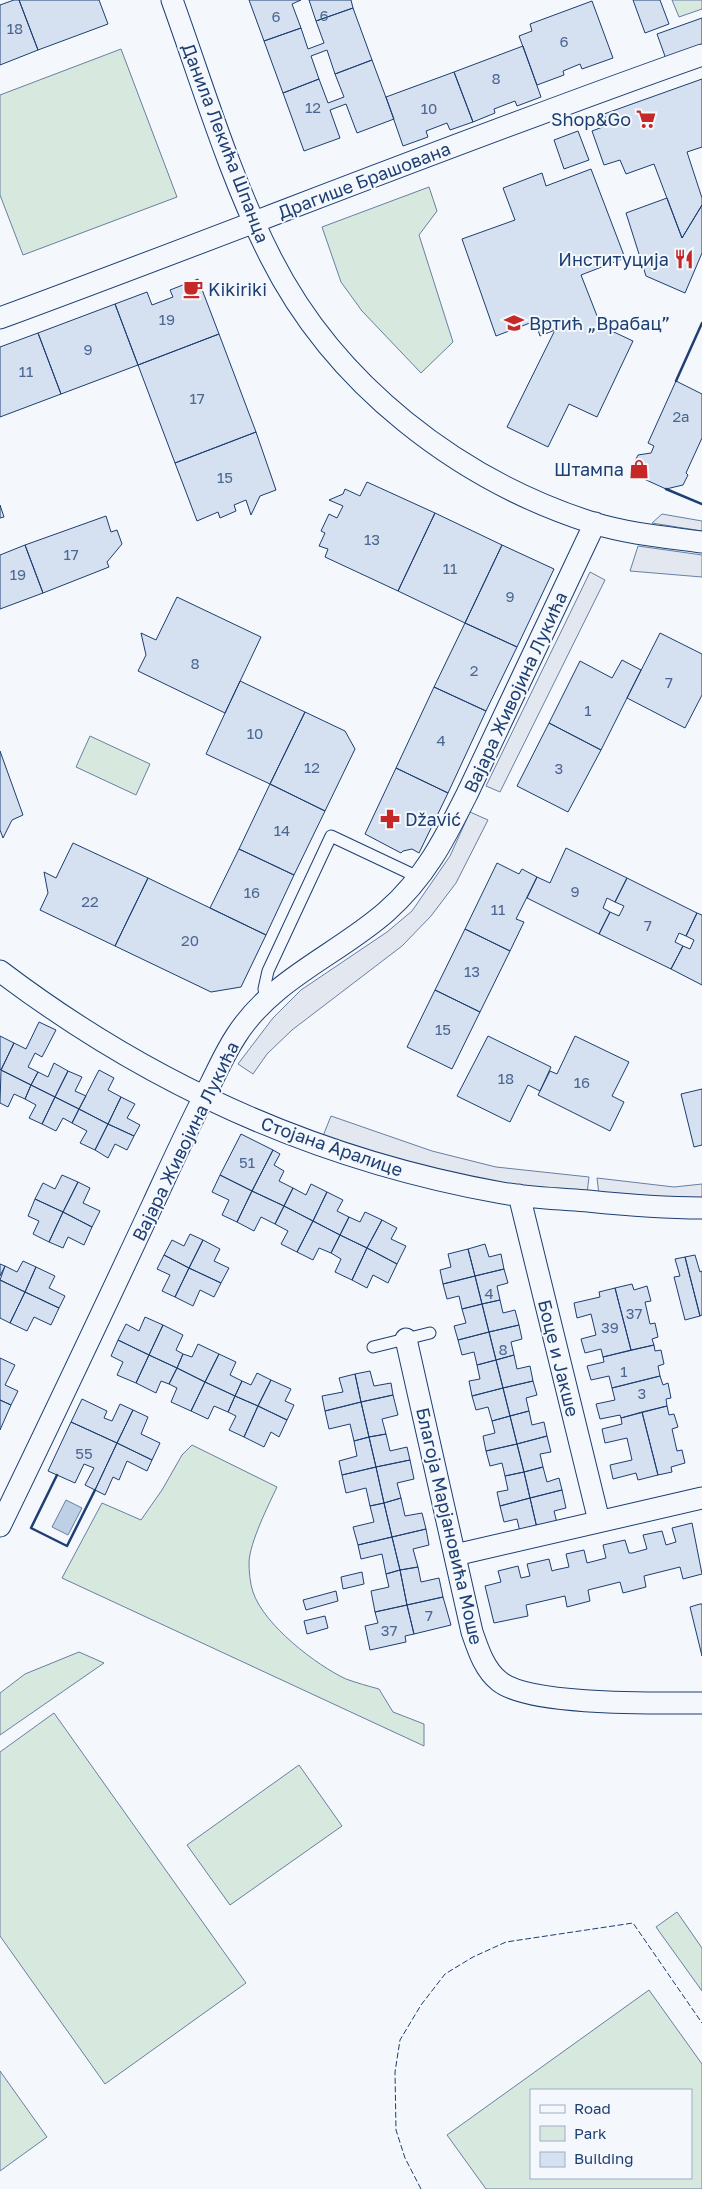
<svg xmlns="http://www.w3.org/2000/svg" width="702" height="2189" viewBox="0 0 702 2189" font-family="'Golos Text',sans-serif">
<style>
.green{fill:#d7e8df;stroke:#687fa3;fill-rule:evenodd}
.parking{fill:#e3e8f0;stroke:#687fa3}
.water{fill:#bed0e5;stroke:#687fa3}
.building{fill:#d5e0f0;stroke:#1d3f73}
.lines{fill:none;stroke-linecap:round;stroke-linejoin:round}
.lane-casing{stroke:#1d3f73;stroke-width:13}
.street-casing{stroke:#1d3f73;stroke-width:23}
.lane{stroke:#f4f7fb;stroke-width:11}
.street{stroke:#f4f7fb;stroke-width:21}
.fence{stroke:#1d3f73;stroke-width:1;stroke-dasharray:6 2.5;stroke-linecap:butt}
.wall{stroke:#1d3f73;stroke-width:2.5}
.labels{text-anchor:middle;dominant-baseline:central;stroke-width:4;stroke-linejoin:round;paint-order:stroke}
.number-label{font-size:15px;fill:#4b6792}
.poi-label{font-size:18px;fill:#1d3f73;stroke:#f4f7fb;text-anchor:end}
.street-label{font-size:18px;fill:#1d3f73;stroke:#f4f7fb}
</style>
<rect width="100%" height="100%" fill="#f4f7fb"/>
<!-- green -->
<path class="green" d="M672,0H702V9L679,17Z
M121,49L177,197L23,255L0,195V95Z
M429,187L437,211L419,235L453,342L421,373L362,311L341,282L322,227Z
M90,736L150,764L136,795L76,767Z
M192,1445L277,1487C268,1506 250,1542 249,1562C249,1571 250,1584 253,1592C264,1625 316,1665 346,1679C357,1683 368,1686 379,1689L393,1712L424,1724V1746L62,1578L102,1503L141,1520L162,1490L182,1455Z
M79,1652L104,1663L0,1735V1693L25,1674Z
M54,1713L246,1983L105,2084L0,1936V1752Z
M299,1765L342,1826L230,1905L187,1845Z
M677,1912L702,1948V1991L656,1927Z
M649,1990L702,2064V2189H486L447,2135ZM531,2090H691V2178H531Z
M0,2071L47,2137L0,2171Z"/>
<!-- parking -->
<path class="parking" d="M662,514L702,521V531L652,523Z
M638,546L702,555V577L630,571Z
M590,572L605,580L500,792L486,786Z
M470,812L488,820L456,883L431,916L402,946L292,1030L267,1054L253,1074L238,1064L273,1018L301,990L387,932L412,911L450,856Z
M331,1116L432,1151L496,1167L589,1177L587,1194L443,1175L323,1136Z
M597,1178L674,1187L702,1184V1199L599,1195Z"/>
<!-- water -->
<path class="water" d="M66,1500L82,1508L68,1535L52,1527Z"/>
<!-- building -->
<path class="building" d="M14,0H19L38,50L0,65V5Z
M19,0H99L108,24L38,50Z
M249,0H301L292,4L301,28L264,41Z
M309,0H351L353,8L316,21Z
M633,0H660L669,24L645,33Z
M592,1L613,58L582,69L580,64L563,71L564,75L537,85L519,36L532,31L530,24Z
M353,8L372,60L335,74L327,50L311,56L319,79L283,93L264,41L301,28L308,49L324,43L316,21Z
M702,18V46L666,59L657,34Z
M523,46L541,97L517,106L515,101L494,109L495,113L473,122L454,72Z
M372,60L394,119L357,133L346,104L330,110L340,138L304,151L283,93L319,79L328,103L344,97L335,74Z
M454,72L473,122L450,130L447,123L426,131L428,137L403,146L386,97Z
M702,79V147L687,152L702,198V205L682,238L654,164L626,174L620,160L604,165L592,131L608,125L604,114Z
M578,131L589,160L564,169L554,140Z
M591,169L625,258L581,275L601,326L633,341L597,417L569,404L548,447L507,427L555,330L540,336L535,321L496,336L462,239L515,220L503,188L542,173L546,186Z
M667,198L682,238L702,205V253L685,293L646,276L626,213Z
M198,279L219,334L138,365L115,304L147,292L152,305L173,297L170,290Z
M115,304L138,365L61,394L38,333Z
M38,333L61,394L0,417V347Z
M219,334L256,432L175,463L138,365Z
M676,381L702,394V438L686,473L688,475L683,485L666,489L644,479L634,463L638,455L651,453L654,446L648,443Z
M256,432L276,490L260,496L251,515L246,500L234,505L236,511L220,518L218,512L197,521L175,463Z
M367,482L435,513L398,591L325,557L328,549L319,546L325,533L321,531L329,514L337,518L343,506L329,500L343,494L345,489L360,496Z
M0,505L4,517L0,518Z
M435,513L502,545L465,623L398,591Z
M106,516L111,532L117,530L122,544L107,562L109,567L43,593L25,545Z
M25,545L43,593L0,609V555Z
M502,545L554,569L517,647L465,623Z
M177,597L261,637L225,713L138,671L146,655L141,633L156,640Z
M465,623L517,647L486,711L434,687Z
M660,633L702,654V695L685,728L627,698Z
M622,660L641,670L601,750L549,723L580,661L612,678Z
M240,681L305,712L270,784L206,754Z
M434,687L486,711L448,793L396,768Z
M305,712L345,731L355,749L325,811L270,784Z
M549,723L601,750L568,812L517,786Z
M0,751L23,815L12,820L3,838L0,830Z
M396,768L448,793L419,853L412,849L403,851L401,853L365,834Z
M270,784L325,811L294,875L239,849Z
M73,843L148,878L115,946L40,910L48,893L44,872L56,878Z
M566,848L627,878L615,902L607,898L603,908L610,912L599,934L527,898L537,877L550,883Z
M239,849L294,875L266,935L210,908Z
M497,863L519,874L522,869L537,877L516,919L524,922L510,951L465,929Z
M148,878L266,935L241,987L211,992L115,946Z
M627,878L697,913L686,936L679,933L675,942L683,946L671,969L599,934L610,912L619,916L624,906L615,902Z
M697,913L702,915V985L671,969L683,946L690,949L694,940L686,936Z
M465,929L510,951L480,1012L435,990Z
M435,990L480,1012L452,1069L407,1047Z
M39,1022L56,1030L42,1057L35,1053L28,1067L38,1072L31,1085L1,1070L14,1043L26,1049Z
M0,1036L14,1043L1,1070L0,1069Z
M488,1036L551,1067L540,1091L528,1085L510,1122L457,1096Z
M575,1036L629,1062L612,1096L624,1102L610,1131L538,1095L550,1071L557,1074Z
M54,1063L68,1071L55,1097L31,1085L38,1072L48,1077Z
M1,1070L31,1085L25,1099L14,1094L8,1107L0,1103Z
M99,1070L114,1078L108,1090L121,1097L108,1124L79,1109Z
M68,1071L82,1077L75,1091L86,1096L79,1109L55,1097Z
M31,1085L55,1097L42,1124L29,1118L36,1105L25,1099Z
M702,1089V1145L694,1147L681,1094Z
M55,1097L79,1109L72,1123L63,1118L56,1131L42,1124Z
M121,1097L135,1104L127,1118L140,1125L134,1136L108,1124Z
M79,1109L108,1124L95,1150L80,1143L87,1131L72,1123Z
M108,1124L134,1136L127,1150L115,1144L108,1158L95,1150Z
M241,1134L273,1150L252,1191L220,1175Z
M273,1150L280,1154L274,1165L284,1171L279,1181L293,1188L284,1206L252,1191Z
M62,1175L78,1182L63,1212L35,1199L43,1183L55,1189Z
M220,1175L252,1191L237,1222L222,1215L229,1200L212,1192Z
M78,1182L90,1188L83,1203L100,1211L92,1227L63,1212Z
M311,1184L327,1192L313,1221L284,1206L293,1188L306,1195Z
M252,1191L284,1206L275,1224L261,1217L254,1231L237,1222Z
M327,1192L343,1200L337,1211L349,1217L340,1235L313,1221Z
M35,1199L63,1212L49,1242L33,1234L39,1221L28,1216Z
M284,1206L313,1221L297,1252L281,1244L288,1231L275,1224Z
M63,1212L92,1227L84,1245L68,1237L63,1248L49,1242Z
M365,1212L382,1220L367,1248L340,1235L349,1217L360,1222Z
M382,1220L397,1228L391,1239L406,1246L397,1264L367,1248Z
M313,1221L340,1235L331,1253L319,1248L313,1260L297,1252Z
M190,1234L203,1240L189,1268L164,1255L172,1240L184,1246Z
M340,1235L367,1248L352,1280L335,1272L341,1259L331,1253Z
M203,1240L220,1249L214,1261L229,1268L221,1283L189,1268Z
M485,1244L489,1257L501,1254L504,1269L475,1276L468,1249Z
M367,1248L397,1264L388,1283L373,1275L367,1288L352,1280Z
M468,1249L475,1276L443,1284L440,1270L451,1267L448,1254Z
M164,1255L189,1268L175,1297L162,1291L170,1275L157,1269Z
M695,1255L700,1272L702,1271V1315L700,1316L685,1257Z
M685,1257L700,1316L685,1320L674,1277L680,1276L675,1259Z
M23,1261L36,1267L25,1292L0,1280L5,1266L17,1272Z
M0,1264L5,1266L0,1276Z
M36,1267L55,1276L49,1288L65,1296L59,1308L25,1292Z
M189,1268L221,1283L214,1297L200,1290L193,1306L175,1297Z
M504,1269L508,1283L497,1286L500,1300L482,1304L475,1276Z
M475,1276L482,1304L462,1309L459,1296L447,1299L443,1284Z
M0,1280L25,1292L10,1323L0,1318Z
M632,1284L634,1290L647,1286L651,1301L645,1302L650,1324L655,1323L658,1337L652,1339L654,1345L631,1350L615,1288Z
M615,1288L631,1350L603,1357L601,1349L585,1353L581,1339L596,1335L591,1314L577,1318L574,1303L600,1297L599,1292Z
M25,1292L59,1308L51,1325L34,1317L27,1331L10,1323Z
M500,1300L503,1313L515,1310L519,1325L489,1332L482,1304Z
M482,1304L489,1332L458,1340L454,1326L466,1323L462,1309Z
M145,1317L163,1325L149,1355L118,1340L126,1324L139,1331Z
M163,1325L183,1335L176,1350L183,1354L177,1368L149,1355Z
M519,1325L522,1339L511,1342L514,1355L496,1360L489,1332Z
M489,1332L496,1360L477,1365L474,1352L462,1355L458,1340Z
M118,1340L149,1355L136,1383L117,1375L123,1362L111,1356Z
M198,1344L219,1354L205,1382L177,1368L183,1354L192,1357Z
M654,1345L655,1351L661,1350L664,1364L658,1366L660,1376L612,1388L609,1376L591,1380L587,1366L604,1362L603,1357Z
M219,1354L236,1362L230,1375L242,1381L235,1396L205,1382Z
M149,1355L177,1368L169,1384L161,1381L156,1393L136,1383Z
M514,1355L517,1369L530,1366L533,1381L503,1388L496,1360Z
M0,1358L15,1365L5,1385L18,1391L11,1405L0,1400Z
M496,1360L503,1388L472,1396L469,1381L480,1379L477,1365Z
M177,1368L205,1382L191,1411L171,1402L177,1388L169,1384Z
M370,1371L374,1386L391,1383L393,1395L361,1402L355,1374Z
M257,1373L271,1380L258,1406L235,1396L242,1381L251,1385Z
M355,1374L361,1402L325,1411L322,1396L343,1392L339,1378Z
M660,1376L663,1385L668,1383L671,1398L666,1399L667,1406L621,1418L620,1415L600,1419L596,1404L615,1400L612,1388Z
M271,1380L291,1389L285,1401L294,1405L287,1420L258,1406Z
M533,1381L537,1395L526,1398L529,1411L510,1416L503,1388Z
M205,1382L235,1396L228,1412L214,1406L208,1419L191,1411Z
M503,1388L510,1416L492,1421L488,1407L476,1410L472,1396Z
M393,1395L398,1415L382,1419L386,1434L369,1437L361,1402Z
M235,1396L258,1406L244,1437L229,1430L236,1416L228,1412Z
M82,1399L107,1411L104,1418L112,1421L120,1404L133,1410L117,1443L71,1422Z
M0,1400L11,1405L0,1430Z
M361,1402L369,1437L354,1441L350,1424L329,1429L325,1411Z
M258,1406L287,1420L279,1437L271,1432L264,1447L244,1437Z
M667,1406L669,1415L674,1414L678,1427L672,1429L677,1451L682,1450L685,1463L671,1467L672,1472L658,1475L642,1412Z
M133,1410L148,1417L141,1434L160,1443L152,1460L117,1443Z
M529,1411L532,1425L544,1422L547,1436L517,1444L510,1416Z
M642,1412L658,1475L638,1480L636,1473L613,1479L610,1465L632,1460L627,1438L605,1443L602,1429L622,1424L621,1418Z
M510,1416L517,1444L486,1451L483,1436L495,1433L492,1421Z
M71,1422L117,1443L95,1490L85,1485L94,1468L84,1464L75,1483L48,1471Z
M386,1434L390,1451L407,1447L410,1460L376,1467L369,1437Z
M547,1436L551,1452L540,1454L543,1467L524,1472L517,1444Z
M369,1437L376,1467L342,1475L339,1461L357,1456L354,1441Z
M117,1443L152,1460L147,1471L127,1461L119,1480L113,1477L105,1495L95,1490Z
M517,1444L524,1472L505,1476L502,1463L490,1466L486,1451Z
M410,1460L414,1479L397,1483L401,1498L384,1503L376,1467Z
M376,1467L384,1503L370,1506L366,1488L346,1493L342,1475Z
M543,1467L547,1482L559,1478L562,1490L530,1498L524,1472Z
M524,1472L530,1498L500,1506L497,1492L508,1490L505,1476Z
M562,1490L566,1508L554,1511L557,1523L537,1528L530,1498Z
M401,1498L405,1516L422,1513L426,1529L392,1537L384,1503Z
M530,1498L537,1528L520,1532L517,1519L504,1522L500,1506Z
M384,1503L392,1537L358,1545L353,1527L374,1522L370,1506Z
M692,1523L702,1574L683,1579L680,1567L644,1576L646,1587L623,1593L620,1582L588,1590L590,1601L567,1607L565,1596L526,1605L528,1616L494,1623L485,1586L501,1582L498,1571L518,1566L521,1578L530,1576L527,1564L549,1559L552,1571L555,1570L569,1567L566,1554L584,1550L587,1563L606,1558L603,1545L625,1540L629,1553H632L647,1549L643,1535L662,1531L666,1545L676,1542L672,1528Z
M426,1529L429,1545L413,1549L418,1567L400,1570L392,1537Z
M392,1537L400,1570L386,1574L382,1554L361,1559L358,1545Z
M418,1567L421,1582L439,1578L443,1597L407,1605L400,1570Z
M400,1570L407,1605L375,1612L371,1591L389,1587L386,1574Z
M362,1572L364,1584L343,1589L341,1577Z
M336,1591L338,1601L306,1610L303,1600Z
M443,1597L451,1625L414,1634L407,1605Z
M700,1604H702V1656L690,1607Z
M407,1605L414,1634L405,1636L406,1642L370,1650L365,1626L378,1623L375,1612Z
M325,1616L328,1628L307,1634L304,1621Z"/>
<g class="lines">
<defs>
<path id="lane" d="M266,1001L264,989L268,971L331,836L420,878
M373,1347L430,1333"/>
<path id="street" d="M172,0C203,86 229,175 270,256C334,384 458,480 593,523C629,534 665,537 702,542
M0,318C234,232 466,138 702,55
M0,971C149,1084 317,1160 502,1193C530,1198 560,1199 588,1201C626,1205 664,1208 702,1208
M519,1195L599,1521
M406,1339L472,1632C478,1649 484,1669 499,1681C528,1706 660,1703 702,1703
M0,1526C52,1419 103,1311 153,1204C172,1163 190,1123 211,1083C219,1067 226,1051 236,1036C272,979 337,955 386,912C426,877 445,838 468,792L595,523
M455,1555L702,1498"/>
</defs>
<!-- lane casing -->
<use href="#lane" class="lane-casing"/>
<!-- street casing -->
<use href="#street" class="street-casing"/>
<!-- lane -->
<use href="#lane" class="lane"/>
<!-- street -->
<use href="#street" class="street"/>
<!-- fence -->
<path class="fence" d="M421,2189L405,2158L396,2130L395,2072L400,2040L421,2005L445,1974L473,1957L506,1942L633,1923L702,2023"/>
<!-- wall -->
<path class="wall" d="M676,381L702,323
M666,489L702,504
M57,1475L31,1528L67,1546L95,1490"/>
</g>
<!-- icons -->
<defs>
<symbol id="supermarket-bare" viewBox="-9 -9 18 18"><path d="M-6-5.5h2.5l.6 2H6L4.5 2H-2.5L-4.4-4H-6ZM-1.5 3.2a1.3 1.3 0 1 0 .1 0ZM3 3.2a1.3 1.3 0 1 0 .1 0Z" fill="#c62828" stroke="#f4f7fb" stroke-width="2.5" paint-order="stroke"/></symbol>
<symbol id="restaurant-bare" viewBox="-9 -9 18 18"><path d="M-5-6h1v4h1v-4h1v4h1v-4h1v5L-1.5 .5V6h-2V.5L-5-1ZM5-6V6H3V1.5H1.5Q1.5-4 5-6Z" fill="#c62828" stroke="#f4f7fb" stroke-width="2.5" paint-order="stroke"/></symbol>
<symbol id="cafe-bare" viewBox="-9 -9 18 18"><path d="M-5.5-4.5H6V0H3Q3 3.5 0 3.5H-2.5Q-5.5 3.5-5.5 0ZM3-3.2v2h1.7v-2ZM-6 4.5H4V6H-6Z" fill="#c62828" stroke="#f4f7fb" stroke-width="2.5" paint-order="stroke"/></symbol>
<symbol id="school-bare" viewBox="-9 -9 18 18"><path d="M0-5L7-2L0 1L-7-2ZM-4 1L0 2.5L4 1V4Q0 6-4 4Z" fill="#c62828" stroke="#f4f7fb" stroke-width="2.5" paint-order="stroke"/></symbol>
<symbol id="shop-bare" viewBox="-9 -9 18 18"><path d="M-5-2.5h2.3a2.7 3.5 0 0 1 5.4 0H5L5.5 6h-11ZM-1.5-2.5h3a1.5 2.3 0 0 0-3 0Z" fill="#c62828" stroke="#f4f7fb" stroke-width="2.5" paint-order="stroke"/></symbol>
<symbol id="pharmacy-bare" viewBox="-9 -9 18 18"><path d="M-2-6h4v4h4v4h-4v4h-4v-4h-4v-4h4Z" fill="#c62828" stroke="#f4f7fb" stroke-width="2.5" paint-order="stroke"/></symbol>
</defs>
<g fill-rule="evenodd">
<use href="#supermarket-bare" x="632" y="105" width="28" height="28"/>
<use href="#restaurant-bare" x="670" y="245" width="28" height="28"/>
<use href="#cafe-bare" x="179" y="275" width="28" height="28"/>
<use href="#school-bare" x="500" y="309" width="28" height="28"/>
<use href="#shop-bare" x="625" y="455" width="28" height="28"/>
<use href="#pharmacy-bare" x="376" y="805" width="28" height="28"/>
</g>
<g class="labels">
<!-- number labels -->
<g class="number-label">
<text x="324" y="15">6</text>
<text x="276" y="16">6</text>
<text x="15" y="28">18</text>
<text x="564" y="41">6</text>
<text x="496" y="78">8</text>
<text x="313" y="107">12</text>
<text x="429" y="108">10</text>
<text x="167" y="319">19</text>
<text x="88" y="349">9</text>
<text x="26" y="371">11</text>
<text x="197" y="398">17</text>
<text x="681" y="416">2a</text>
<text x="225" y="477">15</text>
<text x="372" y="539">13</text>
<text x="71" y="554">17</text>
<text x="450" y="568">11</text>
<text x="18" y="574">19</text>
<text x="510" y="596">9</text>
<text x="195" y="663">8</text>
<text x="474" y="670">2</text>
<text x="669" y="682">7</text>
<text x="588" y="710">1</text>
<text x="255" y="733">10</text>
<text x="441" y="740">4</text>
<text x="312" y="767">12</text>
<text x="559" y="768">3</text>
<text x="282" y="830">14</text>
<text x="575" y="891">9</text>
<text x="252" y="892">16</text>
<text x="90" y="901">22</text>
<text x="498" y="909">11</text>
<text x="648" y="925">7</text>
<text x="190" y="940">20</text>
<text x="472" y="971">13</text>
<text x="443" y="1029">15</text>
<text x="506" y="1078">18</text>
<text x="582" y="1082">16</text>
<text x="247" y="1162">51</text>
<text x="489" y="1293">4</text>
<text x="634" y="1313">37</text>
<text x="610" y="1327">39</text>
<text x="503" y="1349">8</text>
<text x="624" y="1371">1</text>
<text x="642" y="1393">3</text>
<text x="84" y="1453">55</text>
<text x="429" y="1615">7</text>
<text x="389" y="1630">37</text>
</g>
<!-- poi labels -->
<g class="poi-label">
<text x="631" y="119">Shop&amp;Go</text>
<text x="669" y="259">Институција</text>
<text x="208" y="289" text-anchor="start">Kikiriki</text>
<text x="529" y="323" text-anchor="start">Вртић „Врабац”</text>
<text x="624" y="469">Штампа</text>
<text x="405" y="819" text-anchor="start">Džavić</text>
</g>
<!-- street labels -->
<g class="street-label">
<text transform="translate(226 143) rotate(69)">Данила Лекића Шпанца</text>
<text transform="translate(364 180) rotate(-21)">Драгише Брашована</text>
<text transform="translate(515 692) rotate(-65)">Вајара Живојина Лукића</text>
<text transform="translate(185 1141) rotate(-64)">Вајара Живојина Лукића</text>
<text transform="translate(332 1146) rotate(19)">Стојана Аралице</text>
<text transform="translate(559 1358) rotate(76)">Боце и Јакше</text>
<text transform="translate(450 1526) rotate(77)">Благоја Марјановића Моше</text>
</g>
</g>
<!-- legend -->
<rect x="530" y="2089" width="162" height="90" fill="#f4f7fb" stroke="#9eadc5"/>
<rect x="540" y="2105" width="25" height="8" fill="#f4f7fb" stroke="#9eadc5"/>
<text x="574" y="2114" font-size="15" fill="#1d3f73">Road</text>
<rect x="540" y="2126" width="25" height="15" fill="#d7e8df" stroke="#9eadc5"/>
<text x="574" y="2139" font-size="15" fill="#1d3f73">Park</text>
<rect x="540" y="2152" width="25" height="15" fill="#d5e0f0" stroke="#9eadc5"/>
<text x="574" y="2164" font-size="15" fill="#1d3f73">Building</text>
</svg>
